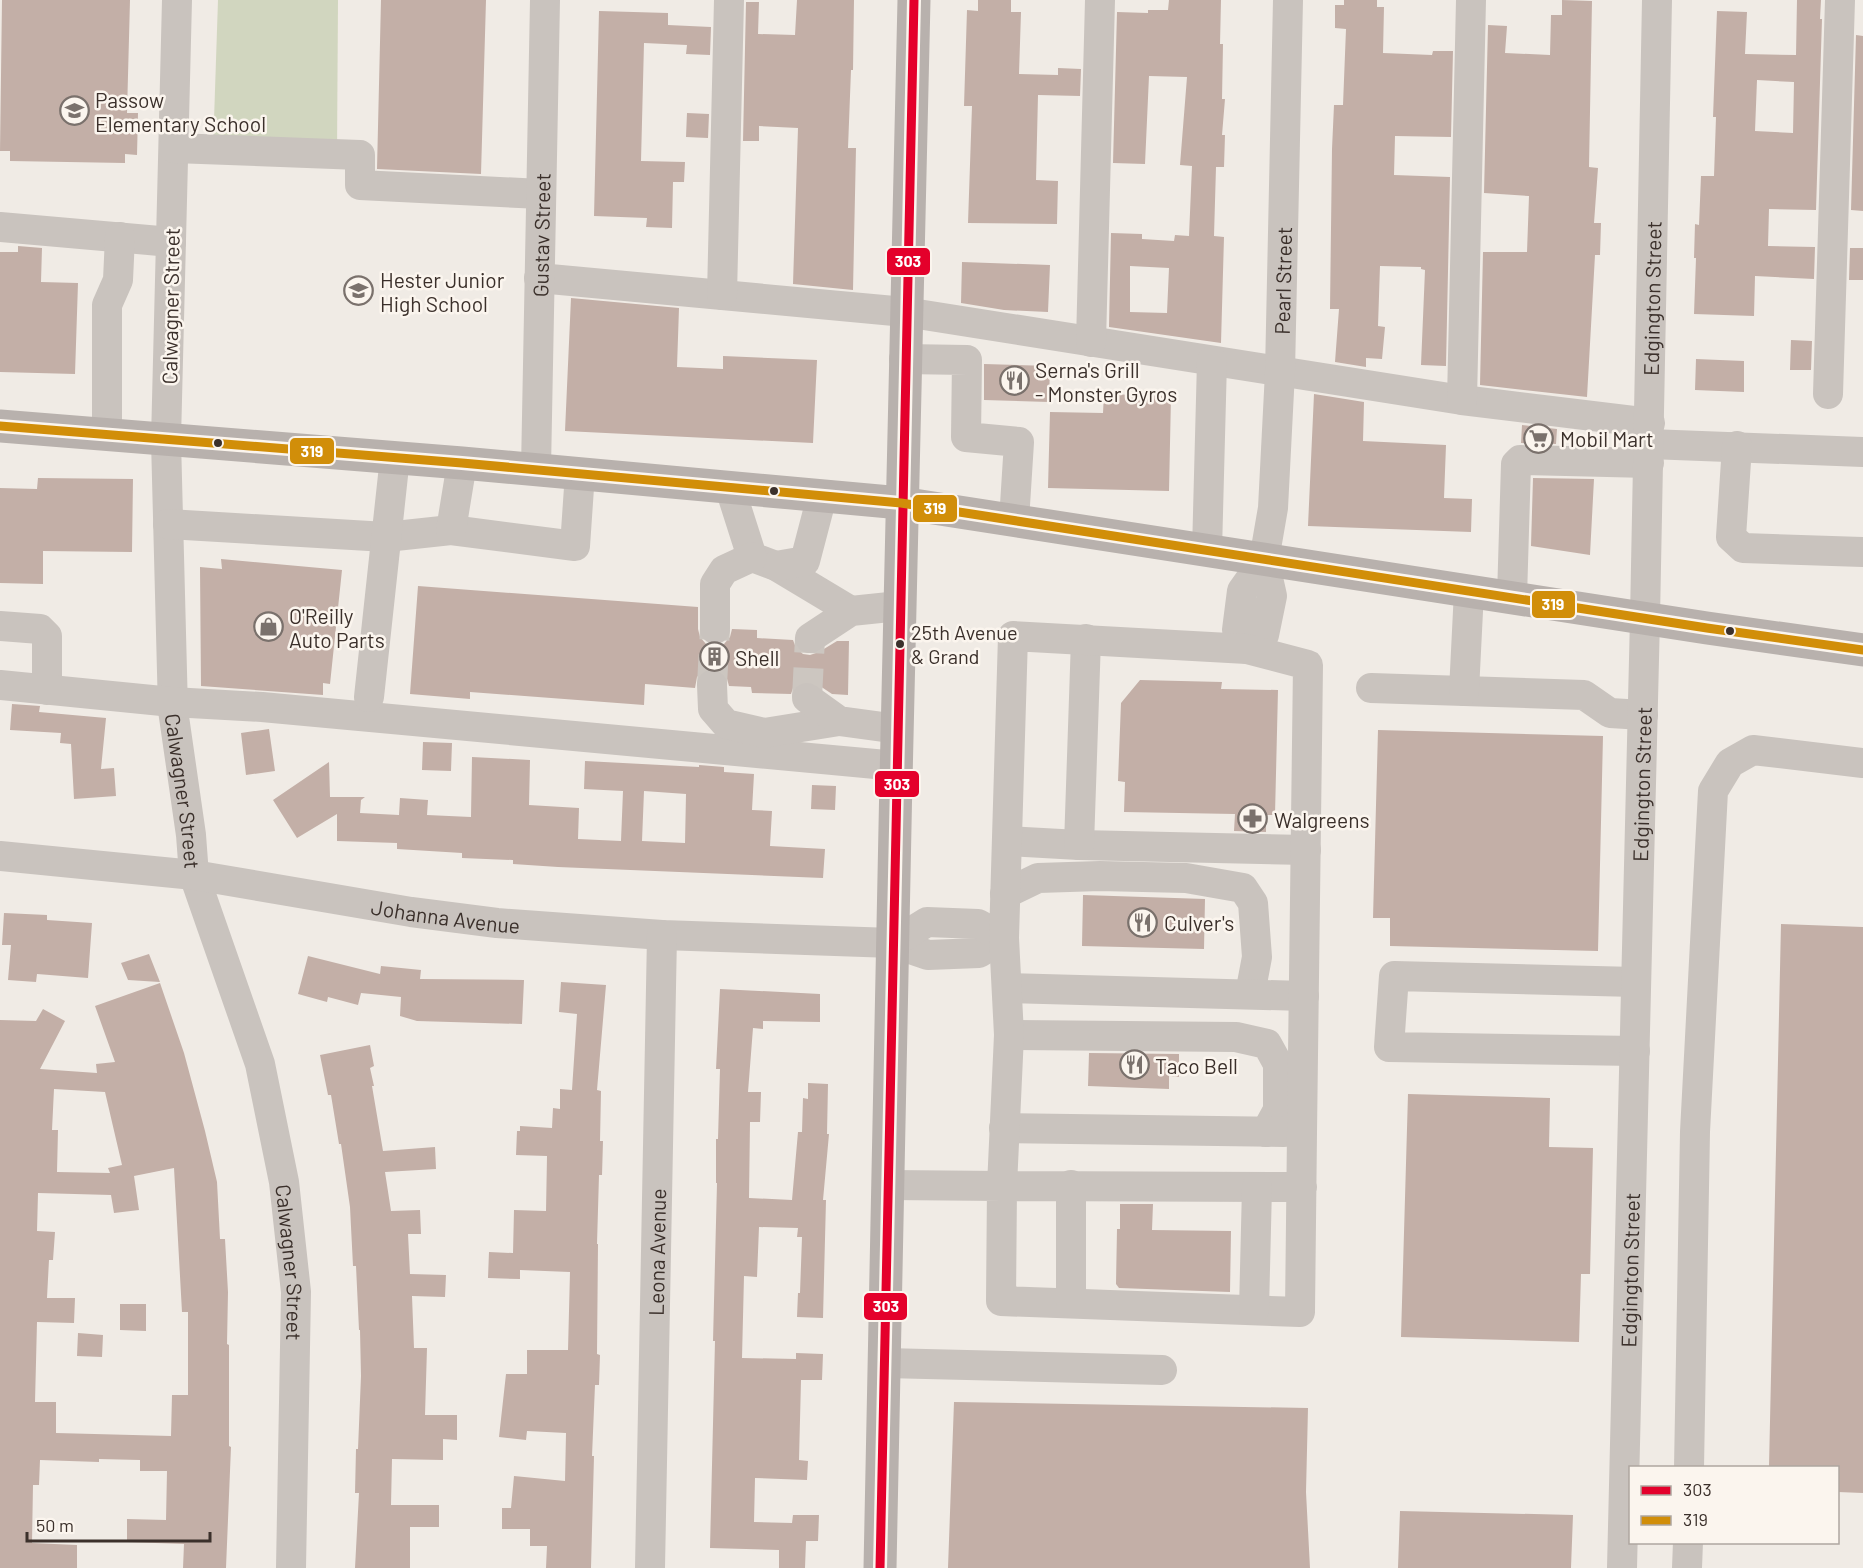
<svg xmlns="http://www.w3.org/2000/svg" width="1863" height="1568" viewBox="0 0 1863 1568" font-family="Barlow,sans-serif">
<style>
.green{fill:#d1d6bf}
.building{fill:#c3afa7;fill-rule:evenodd}
.lines{fill:none;stroke-linecap:round;stroke-linejoin:round}
.minor-tunnel{stroke:#ccc6c0;stroke-width:30;stroke-dasharray:30 15;stroke-linecap:butt}
.minor{stroke:#c9c3be;stroke-width:30}
.major{stroke:#b8b1ad;stroke-width:33}
.bus-1-casing{stroke:#fbf5ee;stroke-width:14}
.bus-2-casing{stroke:#fbf5ee;stroke-width:14}
.bus-1{stroke:#e4002b;stroke-width:9}
.bus-2{stroke:#d18e09;stroke-width:9}
.bus-dot{fill:#3b302b;stroke:#fbf5ee;stroke-width:2}
.labels{text-anchor:middle;dominant-baseline:central;stroke-width:5;stroke-linejoin:round;paint-order:stroke}
.bus-label{font-size:20px;fill:#3b302b;stroke:#fbf5ee;text-anchor:start}
.poi-label{font-size:21px;fill:#3b302b;stroke:#fbf5ee;text-anchor:start}
.street-label{font-size:21px;fill:#3b302b;stroke:#fbf5ee}
.line-badge{stroke:#fbf5ee;stroke-width:2}
.badge-label{font-size:16px;text-anchor:middle;font-weight:bold;fill:#fff}
</style>
<rect width="100%" height="100%" fill="#f0ebe5"/>
<!-- green -->
<path class="green" d="M218,0H338L337,154L213,150Z"/>
<!-- building -->
<path class="building" d="M2,0H130L127,113H138L137,155L125,154V163L10,161V151H0Z
M381,0H486L481,174L377,169Z
M797,0H854L853,70H851L848,148H856L853,290L793,284L798,128L759,126V141H743L746,2H759L758,34L795,35Z
M978,0H1011V12H1021L1019,74L1058,75V68L1081,69L1080,96L1038,95L1036,180L1058,181L1057,224L968,223L972,106H964L967,10L978,11Z
M1169,0H1221L1220,44H1223L1222,99H1225L1222,135H1225L1224,167H1216L1214,236L1224,237L1221,343L1109,327L1111,233L1142,234V239L1174,241L1175,235L1189,236L1192,166L1180,165L1187,77L1149,76L1145,164L1113,163L1117,12L1148,13V10H1168ZM1130,266L1169,268L1167,313L1130,312Z
M1344,0H1377V7H1384L1383,53L1432,55L1433,51H1453L1451,137L1395,136L1394,175L1450,177L1446,366L1421,365L1425,270L1421,269V267L1380,266L1378,326L1385,327L1382,359L1366,358V367L1335,362L1339,309H1330L1332,149L1334,105H1343L1346,29L1335,28V5H1344Z
M1562,0L1592,1L1589,167L1598,168L1594,223H1601L1600,255H1595L1587,397L1480,385L1483,252H1527L1529,196L1484,193L1488,25L1507,26L1505,53L1550,55L1551,15H1562Z
M1797,0H1821L1820,19H1822L1816,210L1769,209L1768,246L1815,247L1814,279L1755,276L1754,316L1694,314L1696,258H1694L1695,224L1699,225L1701,176H1714L1716,117H1713L1717,11L1747,12L1745,54L1796,55ZM1757,80L1794,82L1793,133L1755,131Z
M599,11L668,13V25L711,27L710,55L686,54L687,45L644,43L641,161L685,162L684,182H673L672,228L646,227L647,218L594,216Z
M1856,35L1863,36V211L1851,210Z
M687,113L709,114L708,138L686,137Z
M18,246L42,248L41,282L78,283L75,374L0,372V252H18Z
M1850,248H1863V280H1849Z
M962,262L1050,265L1048,312L1004,310L961,303Z
M571,298L679,308L677,367L723,369V356L817,360L813,443L565,431Z
M1791,340L1812,341L1811,370H1790Z
M1696,359L1744,361V392L1695,390Z
M984,364L1050,366L1049,402L984,400Z
M1104,394L1171,396L1169,491L1048,488L1050,412L1103,413Z
M1314,394L1364,402L1363,441L1446,445L1444,498L1472,499L1471,532L1308,526Z
M1522,425L1557,429L1556,444L1521,443Z
M38,478L133,479L132,552L43,551V584L0,583V488L37,489Z
M1533,478L1594,479L1590,555L1531,546Z
M221,559L342,570L330,684L323,683V695L201,686L200,567L222,569Z
M418,586L698,607V629L700,637L706,644L714,646L724,644L730,637L732,629L757,630V638L793,640L796,648L803,654L810,655L819,652L837,641H849L848,695L832,694L817,684L808,681L799,683L793,688L791,694L752,693L751,687L729,686L726,675L720,670L712,668L703,670L697,677L695,688L645,684L644,705L470,692V699L410,694Z
M1140,680L1222,682L1221,689L1278,690L1275,815H1266V832L1234,831L1235,814L1124,812L1125,782L1118,781L1121,703Z
M12,704L40,706L39,712L106,718L101,769L114,768L116,796L74,799L71,744L60,743L61,733L10,730Z
M269,729L275,771L246,775L241,733Z
M1378,730L1603,736L1598,951L1390,946V918H1373Z
M423,742L452,743L451,771L422,770Z
M472,757L530,760L529,805L579,808L578,839L621,841L623,791L584,789L585,761L699,767V765L724,767V772L754,774L752,810L772,811L770,846L825,849L823,878L558,867L513,864V860L462,858V853L397,849V843L337,841V814L297,838L273,800L329,762L330,797H365L361,800L360,813L399,815L400,798L428,800L427,815L471,817ZM644,791L686,794L685,843L642,841Z
M812,785L836,786L835,810L811,809Z
M1083,895L1205,899L1204,949L1082,946Z
M4,913L47,915V920L92,923L88,978L37,974L36,982L8,980L11,945H2Z
M1781,924L1863,927V1493L1838,1492V1467H1769Z
M149,954L160,982L128,980L121,963Z
M308,956L380,974L381,966L421,970L420,979L524,980L522,1024L417,1021L400,1016L401,997L361,993L358,1005L328,997L327,1002L298,994Z
M561,982L606,985L597,1090L601,1091L600,1141H603L602,1175H599L597,1244H598L597,1354L600,1355L599,1385H595L592,1456H594L591,1568H546L547,1546H530V1529H502V1508H511L514,1476L565,1481L566,1433L527,1431L526,1440L499,1437L506,1374H527V1350H568L570,1272L520,1270V1279L488,1278L489,1252L513,1253L514,1210L546,1211L547,1156L516,1155L517,1131H520V1126L552,1128L553,1108L560,1109V1089L572,1090L577,1014L559,1012Z
M160,983L184,1053L205,1131L217,1182L220,1239H225L228,1292L227,1344L229,1345V1446L231,1447L226,1568H183L184,1544L127,1542V1519L166,1520L167,1471H140V1460L99,1459V1462L40,1460L39,1485H33L32,1543L77,1545V1568H0V1020L36,1021L43,1009L65,1021L40,1069L97,1073L96,1064L115,1062L95,1006ZM54,1089L105,1092L122,1165L108,1168L110,1173L57,1172L58,1130H52ZM174,1168L182,1312H188V1395H172L171,1436L56,1433V1402H35L37,1322L74,1323L75,1298H47L49,1260H53L55,1232L37,1231L38,1193L111,1195L114,1213L139,1210L134,1176Z
M720,989L820,994V1022L763,1021V1029L753,1028L748,1092H761L760,1122H750L749,1198L792,1200L798,1132H802L803,1098L808,1099V1083L828,1084L827,1134H829L823,1200H826L823,1318L797,1317L798,1293H800L802,1237H797L798,1228L759,1227L757,1277L744,1276L742,1358L796,1359V1353L823,1354L822,1380H801L799,1460L808,1461L807,1480L755,1478L754,1522L792,1523L793,1515H819L818,1541H806L805,1568H779V1550L710,1548L715,1341H713L717,1183H716V1139H718L720,1069H716Z
M370,1045L374,1066L370,1068L374,1086H372L383,1151L435,1147L436,1169L385,1172L391,1211L420,1210L421,1234H408L410,1274L446,1275L445,1297L412,1296L414,1348H427L425,1415H457V1440L443,1439V1460L392,1459L391,1505H439V1527H410V1568H355L359,1493H355L356,1449H358L361,1376L360,1330H359L356,1266H353L350,1207L341,1144H339L331,1095H328L320,1055Z
M1089,1053L1179,1054V1077L1169,1076V1089L1088,1086Z
M1408,1094L1550,1098L1549,1147L1593,1148L1590,1274H1581L1579,1342L1401,1337Z
M1120,1204H1153L1152,1230L1231,1231L1230,1292L1119,1288L1116,1284L1117,1229H1120Z
M120,1304H146V1331L120,1330Z
M78,1333L103,1335L102,1357L77,1356Z
M954,1402L1308,1408L1306,1492L1310,1568H948Z
M1400,1511L1573,1515L1571,1568H1398Z"/>
<g class="lines">
<!-- minor-tunnel -->
<path class="minor-tunnel" d="M712,685L715,629
M807,698L810,638"/>
<!-- minor -->
<g class="minor">
<path id="s1" d="M177,0L166,440L173,710L191,835L194,875L260,1064L284,1182L296,1292L291,1568"/>
<path d="M174,148L360,155V185L541,194"/>
<path d="M0,227L171,242"/>
<path d="M539,278L905,312L1462,400L1650,423"/>
<path d="M722,295L729,0"/>
<path d="M1091,342L1100,0"/>
<path d="M904,359L967,360L966,437L1019,442L1014,521"/>
<path d="M1828,394L1840,0"/>
<path d="M1462,400L1471,0"/>
<path d="M107,435V305L118,280L120,237"/>
<path d="M1649,444L1863,452"/>
<path d="M1737,446L1731,537L1743,548L1863,552"/>
<path id="s2" d="M536,469L545,0"/>
<path d="M730,488L752,557L776,566L851,611"/>
<path d="M168,524L386,537L451,530L575,546L580,473"/>
<path d="M451,530L462,463"/>
<path d="M1207,551L1212,361"/>
<path id="s3" d="M1264,560L1242,591L1237,630L1247,649L1264,635L1272,596L1264,560L1273,508L1280,372L1288,0"/>
<path d="M776,566L805,561L822,496"/>
<path d="M1512,597L1516,464L1520,460L1649,463"/>
<path d="M0,626L40,629L47,636V690"/>
<path d="M715,629V584L724,570L752,557"/>
<path d="M810,638L851,611L899,606"/>
<path d="M0,685L172,702L262,707L897,766"/>
<path d="M712,685L713,709L726,724L764,733L839,721"/>
<path d="M1371,688L1584,695L1610,713L1643,715"/>
<path d="M1464,691L1469,591"/>
<path d="M369,697L395,457"/>
<path d="M807,698L839,721L898,729"/>
<path d="M1007,841L1079,845L1306,850"/>
<path d="M1079,845L1086,639"/>
<path id="s4" d="M0,856L194,875L411,912L497,923L662,935L893,943L928,955L979,953L1004,938"/>
<path d="M1005,894L1038,878L1100,876L1186,878L1243,888L1253,903L1257,957L1250,994"/>
<path d="M893,943L927,922L978,924L1004,938"/>
<path d="M1007,988L1304,996"/>
<path d="M1009,1035L1236,1037L1267,1044L1278,1064V1110L1266,1132"/>
<path d="M1635,1051L1389,1047L1394,976L1636,982"/>
<path d="M1004,1128L1284,1132"/>
<path d="M889,1185L1002,1186L1001,1301L1300,1312L1302,1133L1308,665L1247,649L1013,636L1004,938L1009,1035L1002,1186L1302,1187"/>
<path d="M1071,1185V1303"/>
<path d="M1254,1310L1257,1187"/>
<path d="M885,1363L1162,1370"/>
<path d="M1689,1468L1695,1132L1713,791L1730,763L1753,750L1863,763"/>
<path id="s5" d="M650,1568L662,935"/>
<path id="s6" d="M1622,1568L1645,618L1657,0"/>
<path d="M1687,1568L1688,1542"/>
</g>
<!-- major -->
<path class="major" d="M0,426L462,463L901,503L1707,628L1863,650
M880,1568C891,1045 900,523 914,0"/>
<defs>
<path id="bus-1" d="M880,1568L914,0"/>
<path id="bus-2" d="M0,426L462,463L901,503L1707,628L1863,650"/>
</defs>
<!-- bus-1 casing -->
<use href="#bus-1" class="bus-1-casing"/>
<!-- bus-2 casing -->
<use href="#bus-2" class="bus-2-casing"/>
<!-- bus-1 -->
<use href="#bus-1" class="bus-1"/>
<!-- bus-2 -->
<use href="#bus-2" class="bus-2"/>
</g>
<!-- icons -->
<defs>
<symbol id="school-ring" viewBox="-11 -11 22 22"><circle r="9.5" fill="#fbf5ee" stroke="#7a716c" stroke-width="1.5"/><path d="M0-5L7-2L0 1L-7-2ZM-4 1L0 2.5L4 1V4Q0 6-4 4Z" fill="#7a716c"/></symbol>
<symbol id="restaurant-ring" viewBox="-11 -11 22 22"><circle r="9.5" fill="#fbf5ee" stroke="#7a716c" stroke-width="1.5"/><path d="M-5-6h1v4h1v-4h1v4h1v-4h1v5L-1.5 .5V6h-2V.5L-5-1ZM5-6V6H3V1.5H1.5Q1.5-4 5-6Z" fill="#7a716c"/></symbol>
<symbol id="supermarket-ring" viewBox="-11 -11 22 22"><circle r="9.5" fill="#fbf5ee" stroke="#7a716c" stroke-width="1.5"/><path d="M-6-5.5h2.5l.6 2H6L4.5 2H-2.5L-4.4-4H-6ZM-1.5 3.2a1.3 1.3 0 1 0 .1 0ZM3 3.2a1.3 1.3 0 1 0 .1 0Z" fill="#7a716c"/></symbol>
<symbol id="shop-ring" viewBox="-11 -11 22 22"><circle r="9.5" fill="#fbf5ee" stroke="#7a716c" stroke-width="1.5"/><path d="M-5-2.5h2.3a2.7 3.5 0 0 1 5.4 0H5L5.5 6h-11ZM-1.5-2.5h3a1.5 2.3 0 0 0-3 0Z" fill="#7a716c"/></symbol>
<symbol id="building-ring" viewBox="-11 -11 22 22"><circle r="9.5" fill="#fbf5ee" stroke="#7a716c" stroke-width="1.5"/><path d="M-4-6H4V6H1V3H-1V6H-4ZM-2.5-4.3h1.7v1.8h-1.7ZM.8-4.3h1.7v1.8H.8ZM-2.5-1h1.7V.8h-1.7ZM.8-1h1.7V.8H.8Z" fill="#7a716c"/></symbol>
<symbol id="pharmacy-ring" viewBox="-11 -11 22 22"><circle r="9.5" fill="#fbf5ee" stroke="#7a716c" stroke-width="1.5"/><path d="M-2-6h4v4h4v4h-4v4h-4v-4h-4v-4h4Z" fill="#7a716c"/></symbol>
</defs>
<g fill-rule="evenodd">
<use href="#school-ring" x="58" y="94" width="33" height="33"/>
<use href="#school-ring" x="342" y="274" width="33" height="33"/>
<use href="#restaurant-ring" x="998" y="364" width="33" height="33"/>
<use href="#supermarket-ring" x="1522" y="422" width="33" height="33"/>
<use href="#shop-ring" x="252" y="610" width="33" height="33"/>
<use href="#building-ring" x="698" y="640" width="33" height="33"/>
<use href="#pharmacy-ring" x="1236" y="802" width="33" height="33"/>
<use href="#restaurant-ring" x="1126" y="906" width="33" height="33"/>
<use href="#restaurant-ring" x="1118" y="1048" width="33" height="33"/>
</g>
<!-- markers -->
<g class="bus-dot">
<circle cx="218" cy="443" r="5"/>
<circle cx="774" cy="491" r="5"/>
<circle cx="1730" cy="631" r="5"/>
<circle cx="900" cy="644" r="5"/>
</g>
<g class="labels">
<!-- bus labels -->
<g class="bus-label">
<text x="911" y="632">25th Avenue<tspan x="911" dy="24">&amp; Grand</tspan></text>
</g>
<!-- poi labels -->
<g class="poi-label">
<text x="95" y="99">Passow<tspan x="95" dy="24">Elementary School</tspan></text>
<text x="380" y="279">Hester Junior<tspan x="380" dy="24">High School</tspan></text>
<text x="1035" y="369">Serna's Grill<tspan x="1035" dy="24">- Monster Gyros</tspan></text>
<text x="1560" y="438">Mobil Mart</text>
<text x="289" y="615">O'Reilly<tspan x="289" dy="24">Auto Parts</tspan></text>
<text x="735" y="657">Shell</text>
<text x="1274" y="819">Walgreens</text>
<text x="1164" y="922">Culver's</text>
<text x="1155" y="1065">Taco Bell</text>
</g>
<!-- street labels -->
<g class="street-label">
<text stroke="none"><textPath href="#s2" startOffset="234">Gustav Street</textPath></text>
<text stroke="none"><textPath href="#s3" startOffset="478">Pearl Street</textPath></text>
<text stroke="none"><textPath href="#s6" startOffset="1270">Edgington Street</textPath></text>
<text transform="translate(170 306) rotate(-89)">Calwagner Street</text>
<text stroke="none"><textPath href="#s6" startOffset="784">Edgington Street</textPath></text>
<text stroke="none"><textPath href="#s1" startOffset="792">Calwagner Street</textPath></text>
<text stroke="none"><textPath href="#s4" startOffset="450">Johanna Avenue</textPath></text>
<text stroke="none"><textPath href="#s5" startOffset="316">Leona Avenue</textPath></text>
<text stroke="none"><textPath href="#s1" startOffset="1278">Calwagner Street</textPath></text>
<text stroke="none"><textPath href="#s6" startOffset="298">Edgington Street</textPath></text>
</g>
</g>
<g class="line-badge">
<rect x="886" y="247" width="45" height="29" rx="6" fill="#e4002b"/>
<rect x="289" y="437" width="46" height="28" rx="6" fill="#d18e09"/>
<rect x="912" y="494" width="46" height="29" rx="6" fill="#d18e09"/>
<rect x="1531" y="590" width="45" height="29" rx="6" fill="#d18e09"/>
<rect x="874" y="770" width="46" height="28" rx="6" fill="#e4002b"/>
<rect x="863" y="1292" width="45" height="29" rx="6" fill="#e4002b"/>
</g>
<g class="badge-label">
<text x="908" y="267">303</text>
<text x="312" y="457">319</text>
<text x="935" y="514">319</text>
<text x="1553" y="610">319</text>
<text x="897" y="790">303</text>
<text x="886" y="1312">303</text>
</g>
<!-- legend -->
<rect x="1629" y="1466" width="210" height="78" fill="#fbf5ee" stroke="#aea6a0" stroke-width="1.5"/>
<rect x="1641" y="1486" width="30" height="9" fill="#e4002b" stroke="#aea6a0" stroke-width="1.5"/>
<text x="1683" y="1496" font-size="18" fill="#3b302b">303</text>
<rect x="1641" y="1516" width="30" height="9" fill="#d18e09" stroke="#aea6a0" stroke-width="1.5"/>
<text x="1683" y="1526" font-size="18" fill="#3b302b">319</text>
<!-- scale -->
<path d="M27 1532v9h183v-9" fill="none" stroke="#3b302b" stroke-width="3"/>
<text x="36" y="1532" font-size="18" fill="#3b302b" stroke="#fbf5ee" stroke-width="4.5" paint-order="stroke">50 m</text>
</svg>
